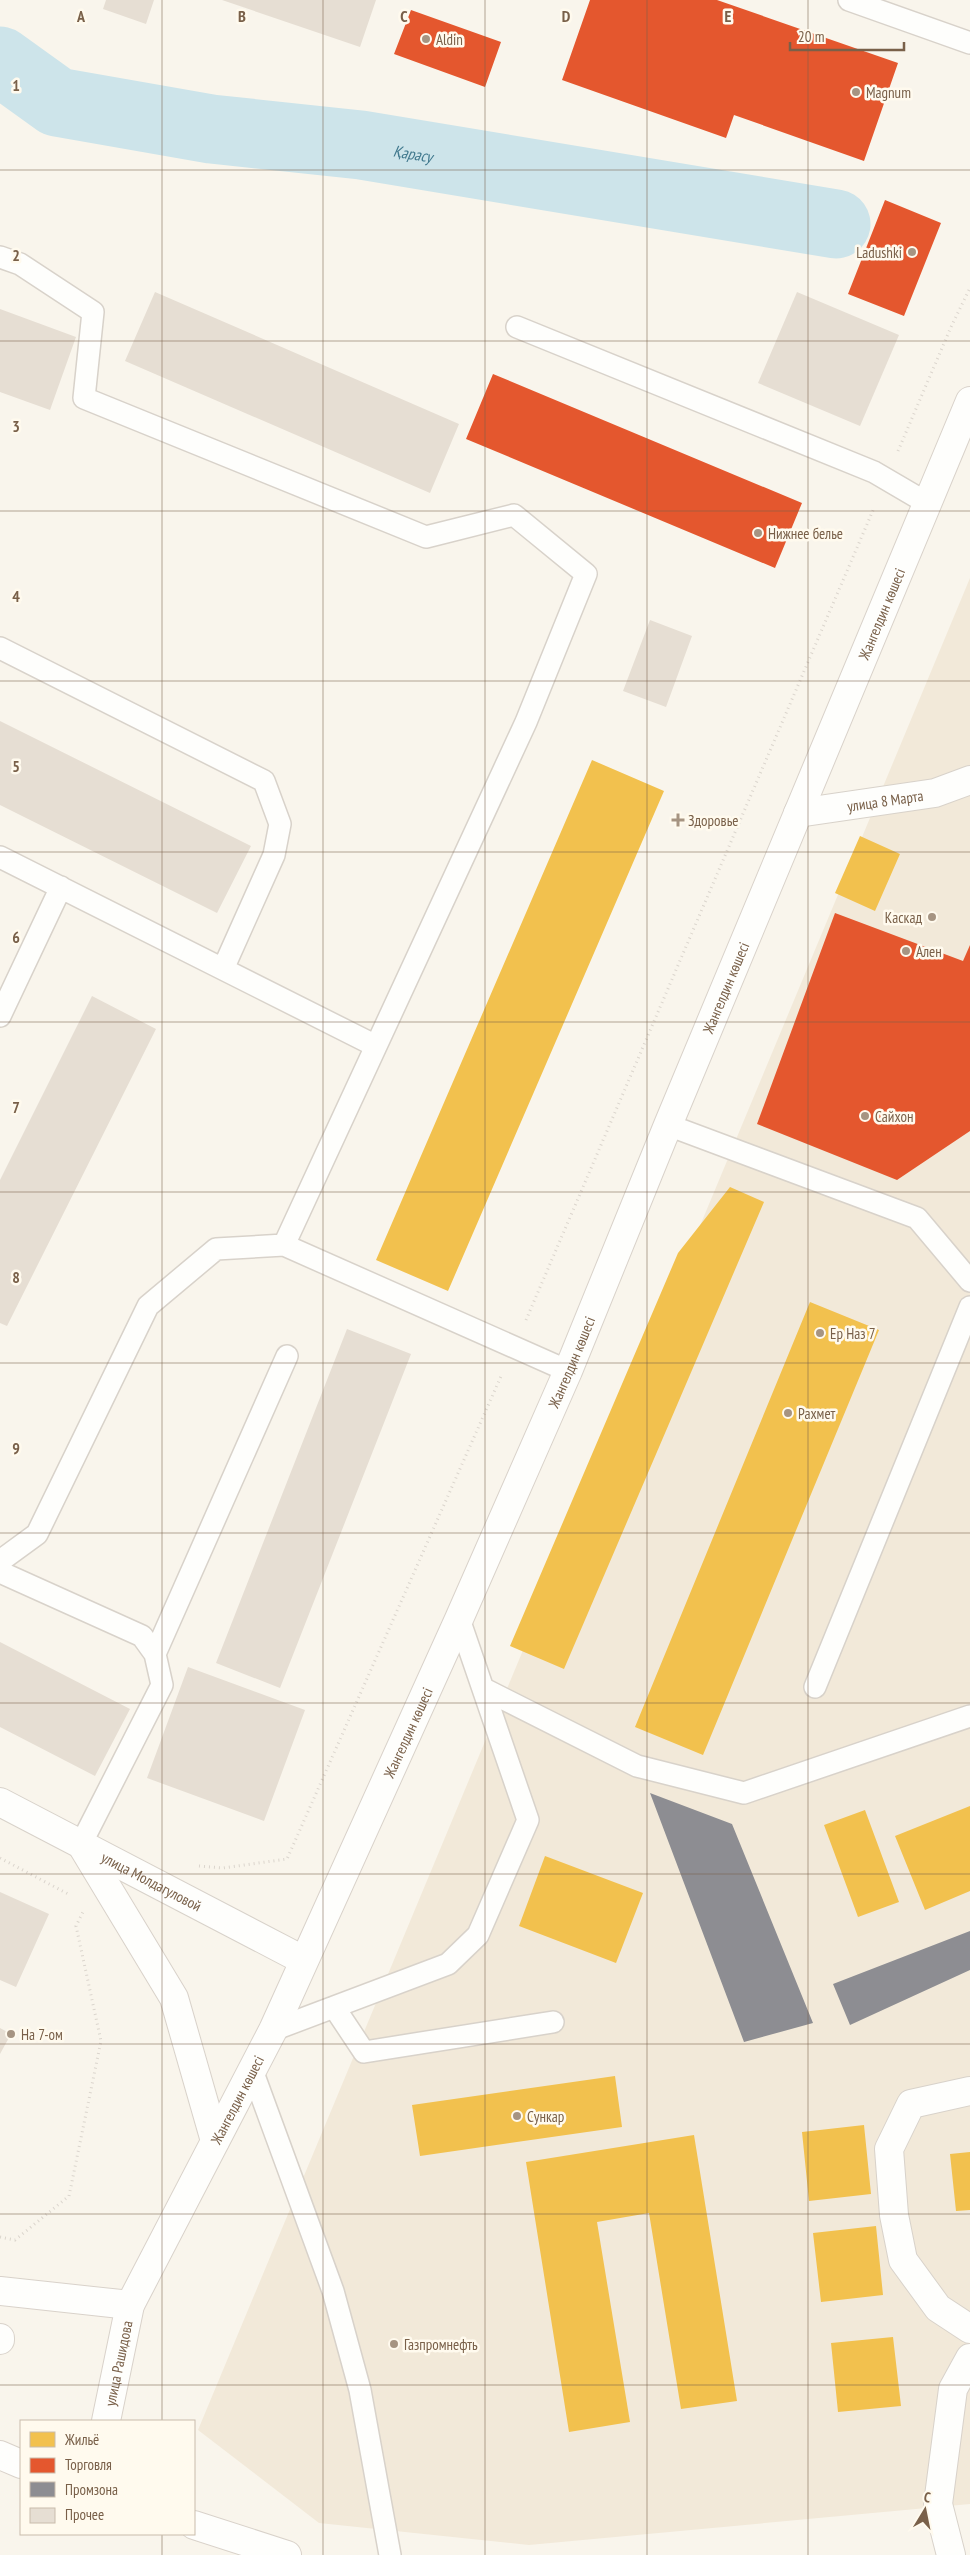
<svg xmlns="http://www.w3.org/2000/svg" width="970" height="2555" viewBox="0 0 970 2555" font-family="'PT Sans Narrow',sans-serif">
<style>
.residential{fill:#f2e9d9}
.homes{fill:#f2c14e}
.shops{fill:#e4572e}
.industry{fill:#8d8d92}
.lines{fill:none;stroke-linecap:round;stroke-linejoin:round}
.river{stroke:#cde4ea;stroke-width:69}
.building{fill:#e6ded3}
.service-casing{stroke:#d8d2ca;stroke-width:24}
.minor-casing{stroke:#d8d2ca;stroke-width:30}
.tertiary-casing{stroke:#d8d2ca;stroke-width:30}
.secondary-casing{stroke:#d9d2ca;stroke-width:30}
.path{stroke:#dbd5cd;stroke-width:3;stroke-dasharray:1 4;stroke-linecap:butt}
.service{stroke:#fefefc;stroke-width:21}
.minor{stroke:#fefefc;stroke-width:28}
.tertiary{stroke:#fefefc;stroke-width:28}
.secondary{stroke:#fefefc;stroke-width:28}
.grid{fill:none;stroke:#796049;stroke-width:1;stroke-opacity:0.55}
.poi-dot{fill:#a69482;stroke:#fffaee;stroke-width:2}
.labels{text-anchor:middle;dominant-baseline:central;stroke-width:5;stroke-linejoin:round;paint-order:stroke}
.poi-label{font-size:15px;fill:#796049;stroke:#fffaee;text-anchor:start}
.street-label{font-size:15px;fill:#796049;stroke:#fffaee}
.water-label{font-size:16px;font-style:italic;fill:#41798e;stroke:#fffaee}
.grid-label{font-size:16px;text-anchor:middle;font-weight:bold;fill:#796049;stroke:#fffaee;stroke-width:5;stroke-linejoin:round;paint-order:stroke}
</style>
<rect width="100%" height="100%" fill="#f9f5ec"/>
<!-- residential -->
<path class="residential" d="M970,578V2504L529,2545L319,2523L198,2430Z"/>
<!-- homes -->
<path class="homes" d="M592,760L664,791L448,1291L376,1260Z
M860,836L900,854L875,911L835,893Z
M730,1187L764,1202L564,1669L510,1646L678,1253Z
M810,1302L879,1330L703,1755L635,1727Z
M970,1806V1891L925,1910L895,1836Z
M865,1810L899,1902L858,1917L824,1825Z
M545,1856L643,1893L616,1963L519,1926Z
M615,2076L622,2127L420,2156L412,2105Z
M864,2125L871,2194L809,2201L802,2132Z
M694,2135L737,2401L681,2409L649,2213L597,2222L630,2422L569,2432L526,2162Z
M970,2152V2210L956,2211L950,2154Z
M876,2226L883,2295L821,2302L813,2233Z
M893,2337L901,2406L838,2412L831,2343Z"/>
<!-- shops -->
<path class="shops" d="M590,0H717L898,63L864,161L734,115L726,138L562,80Z
M411,10L501,42L485,87L394,54Z
M885,200L941,223L904,316L848,294Z
M493,374L802,503L775,568L466,439Z
M835,913L963,961L970,945V1131L897,1180L757,1124Z"/>
<!-- industry -->
<path class="industry" d="M650,1793L732,1824L813,2023L744,2042Z
M970,1931V1970L850,2025L833,1984Z"/>
<g class="lines">
<!-- river -->
<path class="river" id="s1" d="M0,61L57,102L211,129L361,145L836,224"/>
</g>
<!-- building -->
<path class="building" d="M106,0H154L146,24L103,9Z
M222,0H376L360,47Z
M155,292L459,424L430,493L125,361Z
M797,292L899,335L860,426L758,383Z
M0,309L76,337L50,410L0,392Z
M650,620L692,636L666,707L623,691Z
M0,721L251,846L217,913L0,805Z
M92,996L156,1029L7,1326L0,1323V1180Z
M347,1329L411,1354L280,1688L216,1663Z
M0,1642L130,1709L95,1776L0,1727Z
M188,1667L305,1710L264,1821L147,1778Z
M0,1892L49,1914L16,1987L0,1980Z
M0,2028L11,2034L0,2054Z"/>
<g class="lines">
<defs>
<path id="service" d="M849,0L970,43
M0,257L20,264L93,312L84,398L426,537L514,515L586,574L526,722L284,1245L216,1249L148,1306L37,1534L0,1561
M517,327L874,472L927,503
M0,648L264,781L280,824L274,855L223,969
M0,857L376,1046
M0,1016L61,887
M668,1125L917,1218L970,1281
M284,1245L568,1371
M0,1572L142,1636L155,1654L162,1685L81,1844
M155,1654L287,1356
M815,1687L970,1307
M484,1689L637,1766L744,1793L970,1716
M334,2007L364,2052L553,2022
M273,2030L448,1964L478,1935L528,1820L459,1619
M252,2070L333,2291L360,2390L390,2555"/>
<g id="minor">
<path id="s2" d="M798,813L935,793L970,780"/>
<path d="M970,2091L911,2104L889,2149L894,2215L903,2260L938,2308L970,2329"/>
<path d="M951,2555L938,2504L953,2389L970,2358"/>
</g>
<g id="tertiary">
<path id="s3" d="M0,1802L303,1960"/>
</g>
<g id="secondary">
<path d="M81,1844L174,1998L215,2141"/>
<path d="M0,2291L130,2305"/>
<path d="M0,2338V2340"/>
<path id="s4" d="M106,2421L130,2305L273,2030L459,1619L568,1371L668,1125L970,401"/>
<path d="M0,2455L21,2464"/>
<path d="M194,2525L287,2555"/>
</g>
</defs>
<!-- service casing -->
<use href="#service" class="service-casing"/>
<!-- minor casing -->
<use href="#minor" class="minor-casing"/>
<!-- tertiary casing -->
<use href="#tertiary" class="tertiary-casing"/>
<!-- secondary casing -->
<use href="#secondary" class="secondary-casing"/>
<!-- path -->
<path class="path" d="M898,451L951,327L970,288
M526,1320L874,508
M0,1858L70,1895
M199,1866L223,1868L287,1859L502,1374
M0,2237L15,2240L69,2196L101,2041L76,1926L83,1912"/>
<!-- service -->
<use href="#service" class="service"/>
<!-- minor -->
<use href="#minor" class="minor"/>
<!-- tertiary -->
<use href="#tertiary" class="tertiary"/>
<!-- secondary -->
<use href="#secondary" class="secondary"/>
</g>
<!-- grid -->
<path class="grid" d="M162,0V2421M323,0V2555M485,0V2555M647,0V2555M808,0V2555M0,170H970M0,341H970M0,511H970M0,681H970M0,852H970M0,1022H970M0,1192H970M0,1363H970M0,1533H970M0,1703H970M0,1874H970M0,2044H970M0,2214H970M0,2385H970M162,2534V2555"/>
<!-- markers -->
<g class="poi-dot">
<circle cx="426" cy="39" r="5"/>
<circle cx="856" cy="92" r="5"/>
<circle cx="912" cy="252" r="5"/>
<circle cx="758" cy="533" r="5"/>
<path d="M675.5 812.5h5v5h5v5h-5v5h-5v-5h-5v-5h5z"/>
<circle cx="932" cy="917" r="5"/>
<circle cx="906" cy="951" r="5"/>
<circle cx="865" cy="1116" r="5"/>
<circle cx="820" cy="1333" r="5"/>
<circle cx="788" cy="1413" r="5"/>
<circle cx="11" cy="2034" r="5"/>
<circle cx="517" cy="2116" r="5"/>
<circle cx="394" cy="2344" r="5"/>
</g>
<g class="labels">
<!-- poi labels -->
<g class="poi-label">
<text x="436" y="39">Aldin</text>
<text x="866" y="92">Magnum</text>
<text x="902" y="252" text-anchor="end">Ladushki</text>
<text x="768" y="533">Нижнее белье</text>
<text x="688" y="820">Здоровье</text>
<text x="922" y="917" text-anchor="end">Каскад</text>
<text x="916" y="951">Ален</text>
<text x="875" y="1116">Сайхон</text>
<text x="830" y="1333">Ер Наз 7</text>
<text x="798" y="1413">Рахмет</text>
<text x="21" y="2034">На 7-ом</text>
<text x="527" y="2116">Сункар</text>
<text x="404" y="2344">Газпромнефть</text>
</g>
<!-- street labels -->
<g class="street-label">
<text stroke="none"><textPath href="#s4" startOffset="1970">Жангелдин көшесі</textPath></text>
<text stroke="none"><textPath href="#s2" startOffset="88">улица 8 Марта</textPath></text>
<text stroke="none"><textPath href="#s4" startOffset="1565">Жангелдин көшесі</textPath></text>
<text stroke="none"><textPath href="#s4" startOffset="1160">Жангелдин көшесі</textPath></text>
<text stroke="none"><textPath href="#s4" startOffset="755">Жангелдин көшесі</textPath></text>
<text stroke="none"><textPath href="#s3" startOffset="171">улица Молдагуловой</textPath></text>
<text stroke="none"><textPath href="#s4" startOffset="350">Жангелдин көшесі</textPath></text>
<text stroke="none"><textPath href="#s4" startOffset="59">улица Рашидова</textPath></text>
</g>
<!-- water labels -->
<g class="water-label">
<text stroke="none"><textPath href="#s1" startOffset="430">Қарасу</textPath></text>
</g>
</g>
<g class="grid-label">
<text x="81" y="22">A</text>
<text x="242" y="22">B</text>
<text x="404" y="22">C</text>
<text x="566" y="22">D</text>
<text x="728" y="22">E</text>
<text x="16" y="91">1</text>
<text x="16" y="261">2</text>
<text x="16" y="432">3</text>
<text x="16" y="602">4</text>
<text x="16" y="772">5</text>
<text x="16" y="943">6</text>
<text x="16" y="1113">7</text>
<text x="16" y="1283">8</text>
<text x="16" y="1454">9</text>
</g>
<!-- legend -->
<rect x="20" y="2420" width="175" height="115" fill="#fffaee" stroke="#c9bcac"/>
<rect x="30" y="2432" width="25" height="15" fill="#f2c14e" stroke="#c9bcac"/>
<text x="65" y="2445" font-size="15" fill="#796049">Жильё</text>
<rect x="30" y="2458" width="25" height="15" fill="#e4572e" stroke="#c9bcac"/>
<text x="65" y="2470" font-size="15" fill="#796049">Торговля</text>
<rect x="30" y="2482" width="25" height="15" fill="#8d8d92" stroke="#c9bcac"/>
<text x="65" y="2495" font-size="15" fill="#796049">Промзона</text>
<rect x="30" y="2508" width="25" height="15" fill="#e6ded3" stroke="#c9bcac"/>
<text x="65" y="2520" font-size="15" fill="#796049">Прочее</text>
<!-- north arrow -->
<g transform="translate(925 2510) rotate(10)" stroke="#fffaee" stroke-width="4" paint-order="stroke">
<path d="M0-4L9 19L0 12L-9 19Z" fill="#796049"/>
<text y="-8" font-size="14" font-weight="bold" text-anchor="middle" fill="#796049">С</text>
</g>
<!-- scale -->
<path d="M790 42v8h114v-8" fill="none" stroke="#796049" stroke-width="2.5"/>
<text x="798" y="42" font-size="15" fill="#796049" stroke="#fffaee" stroke-width="4" paint-order="stroke">20 m</text>
</svg>
